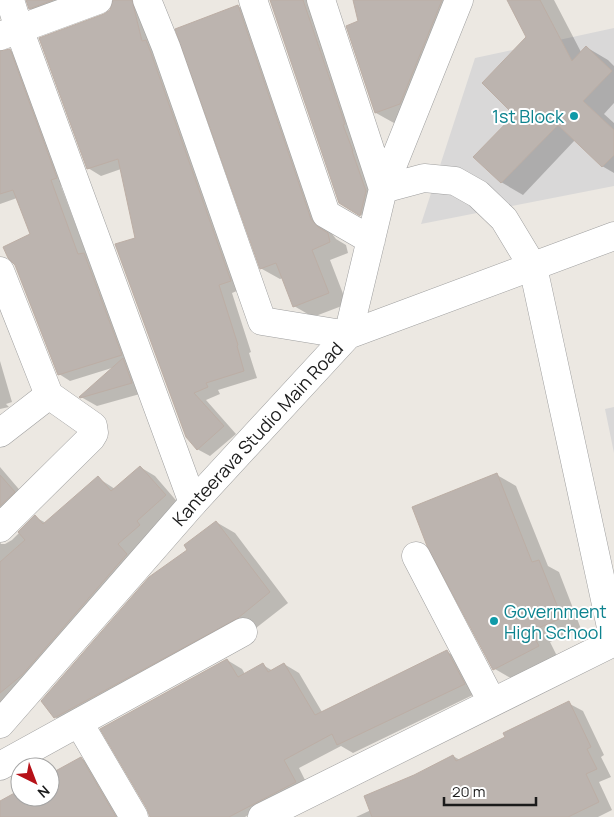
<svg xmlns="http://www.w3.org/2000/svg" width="614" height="817" viewBox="0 0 614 817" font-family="Manrope,sans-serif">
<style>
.residential{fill:#d9d8d8}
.shadow{fill:#0003}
.building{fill:#bcb4af;stroke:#bcaea5}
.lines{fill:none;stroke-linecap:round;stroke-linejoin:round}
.minor-casing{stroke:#9f9f9f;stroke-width:29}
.tertiary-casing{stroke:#9f9f9f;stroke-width:29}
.minor{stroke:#fff;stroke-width:28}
.tertiary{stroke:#fff;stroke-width:28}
.culture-dot{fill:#0f9aa8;stroke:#fff;stroke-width:2}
.labels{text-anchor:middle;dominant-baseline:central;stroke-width:4;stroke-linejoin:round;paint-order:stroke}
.culture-label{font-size:18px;fill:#0d838f;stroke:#fff;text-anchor:end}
.street-label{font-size:18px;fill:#1b1b1b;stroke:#fff}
</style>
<rect width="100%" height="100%" fill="#ece8e2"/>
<!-- residential -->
<path class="residential" d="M614,28V186L421,224L475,58Z
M614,407V453L605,409Z"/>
<!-- shadow -->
<path class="shadow" d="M27,0H80L41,14L30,8Z
M271,0H310L376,197L370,220L340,203Z
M365,0H466L419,114L394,123L376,113L360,22Z
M508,0H554L581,52L586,47L608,60L614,66V103L604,114L614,123V173L602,166L575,140L523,195L501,182L516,115L527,38Z
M132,3L145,10L244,288L232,293L251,352L249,353L257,378L218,390L220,394L206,400L236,434L210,456L197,449L137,239L121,169L101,176L88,168L104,16Z
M238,6L257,17L330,231L336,239L346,245L348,253L330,260L347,304L313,317L294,306L283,278L280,279L262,269L177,29Z
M10,50L21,57L67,184L61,186L87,255L95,260L147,392L97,406L81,397L115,367L70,381L59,374L31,235L17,198L0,204V52Z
M0,361L12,402L6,404L9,407L0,409Z
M0,467L29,501L0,536Z
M140,467L155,476L180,505L151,530L155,534L0,715V542L1,544H5L12,540L35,517L46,523L98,478L115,489Z
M497,475L516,486L548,566L559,572L581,629L550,642L558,658L514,680L495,669L428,545Z
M216,522L235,533L288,603L256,628L73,728L55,717L189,550Z
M447,652L462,660L479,692L353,753L341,746L299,768L310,790L251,817L248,815L245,817H151L227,660L242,669L245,674L263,665L273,671L284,664L299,673L322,712Z
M568,703L583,711L604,755L601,757L611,777L599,782L612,810L598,817H356L371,810L414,776L453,756L460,760L507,738Z
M81,758L96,767L125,817H8L0,802L20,791V797H50V775Z"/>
<!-- building -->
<path class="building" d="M26,0H53L29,9Z
M113,0H132L142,41L146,40L151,53L231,281L219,285L238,345L237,346L244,371L206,383L208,387L194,393L224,426L197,450L186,437L115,244L135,238L118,159L87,169L39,38L104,14L110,10Z
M270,0H303L345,124L343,125L353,151H352L366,191L360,216L339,203Z
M353,0H442L400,104L375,113L346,26L358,21Z
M507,0H540L572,61L586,46L612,71L583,101L614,130V155L602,167L558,125L501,183L473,157L514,115L482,83L526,37Z
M238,5L311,219L318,227L328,233L330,242L312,250L329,293L293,307L276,263L260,269L175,29Z
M10,49L57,178L51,180L78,254L84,253L122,355L58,375L15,265L8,258L3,247L30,234L13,190L0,194V51Z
M123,358L132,383L80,398L79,397Z
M140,466L166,495L137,521L140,525L118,544L127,554L22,675L0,693V562L25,540L18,532L35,515L43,524L98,476L111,491Z
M497,473L532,562L539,560L562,618L531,631L539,646L493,670L427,546L412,507Z
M0,475L15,492L0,506Z
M216,521L270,592L238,618L54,718L41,701L149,577L187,550L184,545Z
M447,650L465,684L337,745L332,734L284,760L296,782L229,817H150L147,809L100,729L227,659L238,677L263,663L268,672L284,663L315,715Z
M569,701L591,747L587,749L597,769L586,774L599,802L568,817H372L364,796L414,775L453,755L456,761L505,737L503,733Z
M81,757L116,817H0V801L20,790V797H50V774Z"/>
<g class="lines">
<defs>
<path id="minor" d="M10,0L19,29L193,503
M147,0L166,47L262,321L348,335L383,189L321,0
M253,0L326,214L371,240
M0,36L98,0
M383,189L424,178L455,181L478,194L504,219L533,267L614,641
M383,189L459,0
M0,271L49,395L93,426L94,433L91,438L0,528
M0,433L49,395
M416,556L492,702
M79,723L134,817
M0,766L243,632
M262,817L614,642"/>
<g id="tertiary">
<path id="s1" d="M0,724L193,503L348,335L614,236"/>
</g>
</defs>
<!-- minor casing -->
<use href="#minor" class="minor-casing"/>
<!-- tertiary casing -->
<use href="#tertiary" class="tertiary-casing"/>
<!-- minor -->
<use href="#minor" class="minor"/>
<!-- tertiary -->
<use href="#tertiary" class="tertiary"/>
</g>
<!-- markers -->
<g class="culture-dot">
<circle cx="574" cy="116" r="5"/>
<circle cx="494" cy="621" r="5"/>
</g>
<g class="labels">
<!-- culture labels -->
<g class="culture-label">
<text x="564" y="116">1st Block</text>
<text x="504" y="611" text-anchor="start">Government<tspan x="504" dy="21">High School</tspan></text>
</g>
<!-- street labels -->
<g class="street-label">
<text stroke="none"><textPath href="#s1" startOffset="388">Kanteerava Studio Main Road</textPath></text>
</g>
</g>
<!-- north arrow -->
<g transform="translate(35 782) rotate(138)"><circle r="24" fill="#ffffff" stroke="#a4a4a4"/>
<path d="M0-4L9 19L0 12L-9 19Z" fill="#b61118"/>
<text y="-8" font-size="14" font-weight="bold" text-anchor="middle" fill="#1b1b1b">N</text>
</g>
<!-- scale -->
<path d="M444 797v8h92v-8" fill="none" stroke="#1b1b1b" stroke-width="2.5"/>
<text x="452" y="797" font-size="15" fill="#1b1b1b" stroke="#ffffff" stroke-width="4" paint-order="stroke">20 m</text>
</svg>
